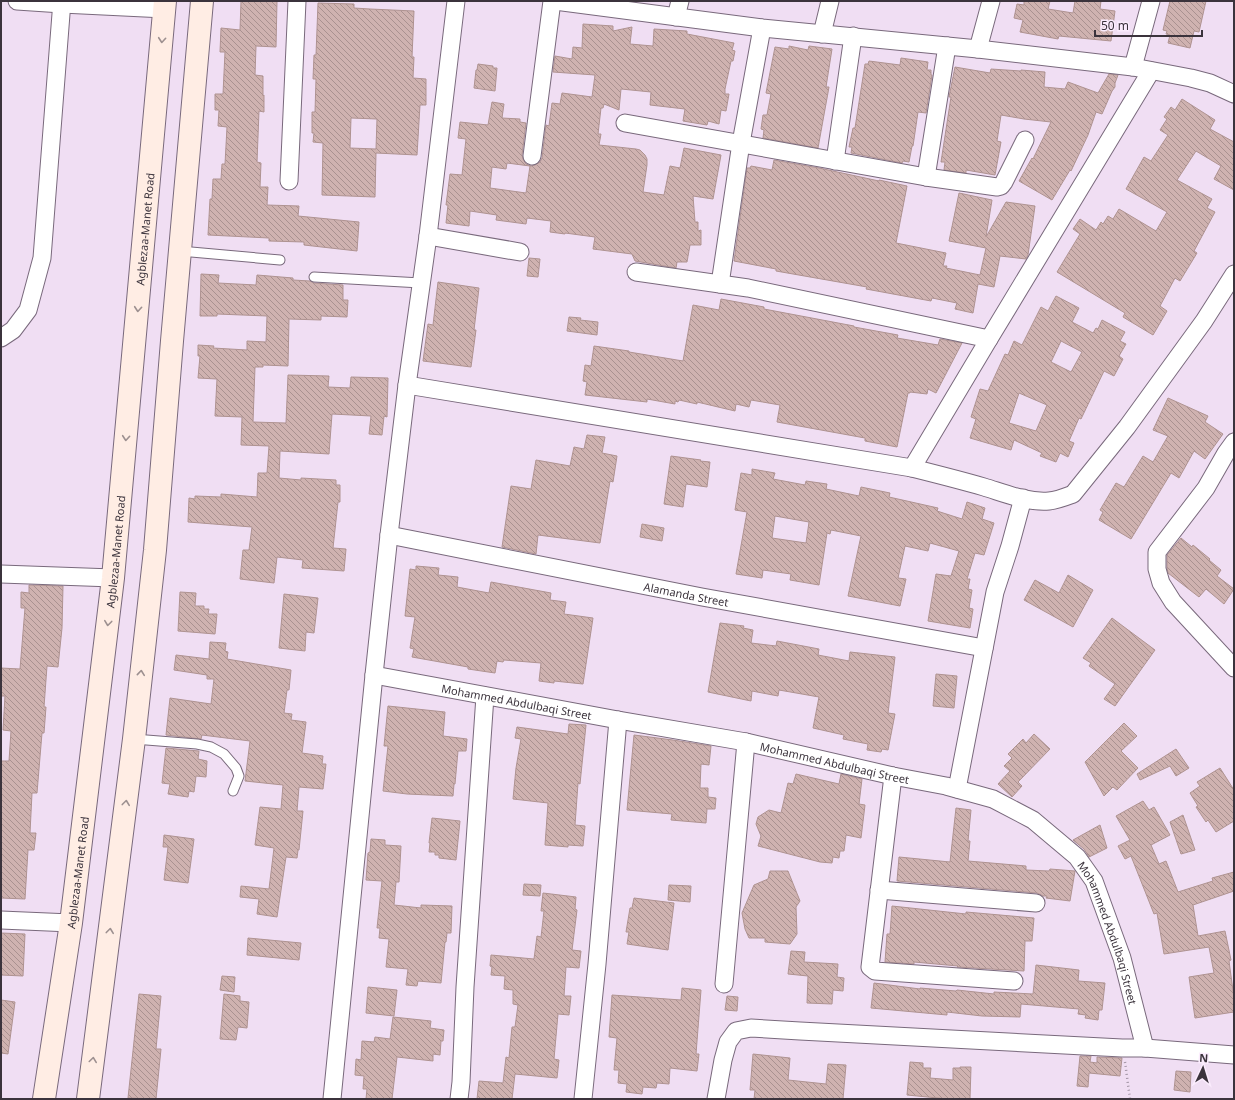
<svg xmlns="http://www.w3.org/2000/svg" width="1235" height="1100" viewBox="0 0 1235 1100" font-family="'Noto Sans',sans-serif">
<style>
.building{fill:url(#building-back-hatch);stroke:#af9391;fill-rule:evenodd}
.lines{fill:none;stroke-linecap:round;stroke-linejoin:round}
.lane-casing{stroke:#79697c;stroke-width:11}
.street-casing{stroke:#79697c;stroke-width:19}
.secondary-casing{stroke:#79697c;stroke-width:24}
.path{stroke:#a395a5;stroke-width:2.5;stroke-dasharray:1 3;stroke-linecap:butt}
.lane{stroke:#fff;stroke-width:9}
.street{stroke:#fff;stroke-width:17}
.secondary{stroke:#ffede4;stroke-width:22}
.oneway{stroke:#9d9090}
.labels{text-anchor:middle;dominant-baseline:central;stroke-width:3;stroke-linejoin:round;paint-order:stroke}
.street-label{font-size:11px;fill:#3b333c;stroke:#fbecfd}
</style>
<defs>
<pattern id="building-back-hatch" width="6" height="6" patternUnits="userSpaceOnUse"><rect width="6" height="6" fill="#cfb2b0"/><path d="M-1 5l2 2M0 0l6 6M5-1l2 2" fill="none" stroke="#a99190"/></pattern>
</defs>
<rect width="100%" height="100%" fill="#f0def3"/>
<!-- building -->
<path class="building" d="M241,1H277L276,47L256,46L255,75L263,76V96L264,95V112L259,111L257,162L261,163L260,187H268L267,205L299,206L298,216L359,222L357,251L304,245V242L269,241V238L208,235L210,199H212L213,179H221L222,164H225L227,127L218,126L219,110H215V94H223L225,52H220L221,28L240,30Z
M1024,1H1050L1048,9L1073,13L1075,1H1101L1100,9L1115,11L1111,41L1059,36L1058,39L1020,32L1023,20L1014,18L1017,4L1024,5Z
M1170,1H1206L1199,32L1194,31L1190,48L1168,43L1170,35L1166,34L1167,31L1163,30Z
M318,3L354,4V8L370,9L414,11L412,57H414L413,78L426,79V105H420L417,155L376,153L375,197L322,195L323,143L313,142L314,133H312V112H315L316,79H313L314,55H316ZM351,118L377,119L376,149L350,148Z
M583,24L613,26V31L632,27L630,44L653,46L654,29L687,31V34L734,43L732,50L735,51L733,61H731L725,89V94H729L726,111L721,110L719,124L708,121L707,125L683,121L685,109L650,105L651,92L621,89L619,110L604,104L603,108H601L598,134H601L599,145L636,149L640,150L645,155L647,159V165L643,192L664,195L670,166L680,168L684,148L721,155L713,199L693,196L695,222H698V231L701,230V245H690L687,262H677L676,268L635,261L632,254L593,249L595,237L565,233V234L550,232L551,221L527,218L526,224L496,220L497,215L470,211L469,226L446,223L448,205H446L450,174L462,175L466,139L458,138L460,122L488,125L492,102L504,104L502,118L520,119V122L526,123L522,155L523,159L526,164L531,166L535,165L540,162L542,158L546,125L549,126L552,103L560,104L562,93L592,97L595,75L553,72L555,56L572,59L573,47L582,48ZM507,163L530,166L526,193L490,188L492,167L506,169Z
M789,46L808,50L809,46L832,49L826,87H829L818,148L763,138L764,130L761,129L763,115H767L771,94L766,93L775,47L789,49Z
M901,58L928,62L927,70H931V75H932L926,113L918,112L913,146H912L909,162L903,161L902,163L851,153L852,147H849L853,128H855L865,64H868L869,61L900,65Z
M478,64L493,66V68H497L495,91L474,88L476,70H477Z
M955,67L990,73L991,69L1021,71V70L1045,72L1044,87L1065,89L1068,82L1098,93L1109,74L1118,75L1115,83V87L1112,91L1102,114L1096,112L1088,135L1071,171L1070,170L1052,200L1019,181L1032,158L1033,159L1051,122L1024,119L1001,115L997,141L1001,142L995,175L966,170V173L944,170L945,162H941L951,97H949Z
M1182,99L1215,120L1210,129L1234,142V190L1214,179L1221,166L1196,151L1177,180L1212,199L1207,208L1215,212L1194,251L1197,253L1180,281L1175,278L1160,306L1167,311L1153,335L1123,317L1125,313L1057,272L1080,234L1073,229L1080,219L1096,230L1101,222L1103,224L1108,216L1113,219L1119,209L1156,231L1167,212L1126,189L1144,157L1151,161L1168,135L1160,130L1167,119L1164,117L1171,107L1175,110Z
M774,160L819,168L879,181V180L907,186L896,243L946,253L943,266H947L946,268L980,275L986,248L949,241L959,193L992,200L986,237L1006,202L1035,206L1028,255L1026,259L1000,256L994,287L978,284L973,313L955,309L957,303L932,298L931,301L866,289L867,287L776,271V269L734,261L747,168H750L751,166L772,170Z
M529,258L540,259L538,277L527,276Z
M201,274L219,275L218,283L256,285L257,275L293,278V280L310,281L314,283L343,285V300H348L347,317L321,316V320L289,319L288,366L263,365V367H255L253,422L286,423L288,375L329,376L328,387L350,388L351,377L388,378L387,417L384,416L382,435L369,434L371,416L332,414L329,454L280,451L279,478L301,480V478L336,480V485H340V502H338L333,548L346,549L344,571L302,568L303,560L277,557L274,583L240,579L243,550H249L252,527L188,522L189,498L195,499V496L221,497V494L257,497L258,473H267L269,446L241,445L242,417L215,416L217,379L198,378L200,356H198V345L214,346L213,348L247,350V341L266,342L267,316L217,314V316H200Z
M438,282L479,288L474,330H476L471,367L423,361L428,324L433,325Z
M1056,296L1079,308L1072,322L1093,333L1096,328L1098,329L1102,320L1125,332L1120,341L1126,344L1119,356L1123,359L1114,376L1104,371L1081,419L1079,418L1069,441L1074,443L1068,457L1060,453L1056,462L1040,456L1042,453L1014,440L1011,450L970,438L976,419L971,417L980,389L988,391L1005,354L1008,355L1014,341L1022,345L1041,307L1048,311ZM1061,341L1082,352L1071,372L1051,362ZM1019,393L1047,405L1036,431L1009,423Z
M721,299L764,307V309L854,326V327L898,335L897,338L938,345L940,339L962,343L936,393L928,389L927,394L910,392V393H908L897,447L865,441V438L777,422L780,405L751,400L749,407L736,404L735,411L697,402V404L679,400L678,402L675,401V404L647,399V402L585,395L587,382L583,381L585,365L591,366L594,346L629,351V352L683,361L693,305L719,310Z
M569,317L581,318L580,320L598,322L597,335L567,331Z
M1168,398L1208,416L1205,422L1223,434L1205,459L1194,451L1179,478L1171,473L1131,539L1099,520L1103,512L1100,510L1116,483L1124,487L1143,456L1153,462L1168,436L1153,430Z
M587,435L605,437L602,453L617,456L613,482L610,481L600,543L538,535L536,554L502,547L511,486L531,489L536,460L570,466L574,447L584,449Z
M671,456L701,460L700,461L710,462L707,487L686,484L683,507L664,504Z
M752,469L775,473L773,479L805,485L806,481L827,484L826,489L859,496L861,487L890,493L889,497L938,508L937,511L962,519L967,502L985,508L982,519L994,523L984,555L975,553L967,579H970L968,589L972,590L969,608L973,609L970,628L928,621L936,574L951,576L959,551L930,543L928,551L905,546L898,578L906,579L900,606L848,596L861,536L831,530L830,534L827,533L819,585L790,580L791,574L763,570L762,578L736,574L747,512L735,510L741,473L752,475ZM775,516L809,522L806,543L772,538Z
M642,524L664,528L662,541L640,537Z
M1181,538L1192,547L1193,545L1210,559L1209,560L1221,570L1217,576L1234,589L1224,604L1206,589L1199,597L1168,573L1167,568V555Z
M416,566L439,568L438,575L458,577L457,587L489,593L491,582L551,593L550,600L566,602L564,614L593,618L583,684L554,681V683L539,681L541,663L504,660L503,662L497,661L495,673L468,669V667L412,657L414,649L410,648L415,617L405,616L410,569L416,570Z
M1068,575L1093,590L1073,627L1024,600L1035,580L1059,593Z
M29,585L63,586L62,628L58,667L47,666L44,707H46L44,733H42L37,793H32L30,833H36L34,850H28L25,899L1,898V761H9L11,731L3,730L5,696H1V668L20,669L25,608H21V592L29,593Z
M180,592L196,593L195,606H204V609H209L208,614H217L215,634L178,631Z
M284,594L318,598L314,633L306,632L305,651L279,648Z
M1112,618L1155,650L1115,706L1104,699L1115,684L1089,666L1091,663L1083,658Z
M720,623L744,626L743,628L753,630L751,643L776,646L777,641L819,649L818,655L849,661L850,652L895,657L888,713L895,714L888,750L882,749L881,752L867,750L868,744L843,739L844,735L813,728L819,697L779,690L778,696L752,691L751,701L708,692Z
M210,642L226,643L225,651L228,652L227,659L291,670L289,690H287L284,713L292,714L291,720L306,722L302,753L323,756L322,764H326L323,789L299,787L297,811H303L299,850H298L297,858L286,857L277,917L257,914L259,899L240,897L241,886L269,889L274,848L255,845L260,807L281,809L283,785L245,781L250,741L202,735L201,739L166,735L170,698L211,704L214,679H207V675L174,670L176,655L209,659Z
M936,674L957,676L954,708L933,706Z
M388,706L445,712L443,736L467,739L466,751H458L455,784H454L453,796L407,794L383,791L388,746H384Z
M1124,723L1137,736L1121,751L1138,768L1117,790L1113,787L1104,796L1085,762Z
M569,724L586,725L580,784L578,783L575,825L585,826L583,846L568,845V847L545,845L548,803L513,799L516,768L521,739L515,738L517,727L568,734Z
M1034,734L1050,749L1018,782L1022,786L1012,797L998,784L1010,771L1004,766L1012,758L1008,754L1023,739L1026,743Z
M634,735L673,740L711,746L709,765L701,764L700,788H708V797L716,798L715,809H707L706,823L671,820L672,814L627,810Z
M166,748L199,751L198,759L207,761L206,777L196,776L194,792L189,791L188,797L168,794L170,784L162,783Z
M1176,749L1189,768L1176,776L1170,766L1140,780L1137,774Z
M1220,768L1234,790V821L1216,832L1208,820L1206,822L1196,807L1198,806L1190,793L1200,786L1197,782Z
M796,774L839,784L841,774L862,779L859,804L865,805L861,838L846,835L844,851H840L839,858L833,857L832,863L820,862L758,846L761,836L756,824L758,817L769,810L781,813L788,783L793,784Z
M1143,801L1149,810L1154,807L1170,835L1151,845L1159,864L1166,861L1178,892L1213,881L1212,878L1234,872V891L1193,905L1198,936L1225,931L1231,960L1229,961L1234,998V1012L1195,1018L1189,977L1214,973L1209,947L1164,954L1157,913L1154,914L1131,856L1125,859L1118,846L1130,840L1116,816Z
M956,808L971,810L968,841H970L968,861L1026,866V870L1049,871L1050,869L1075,871L1070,901L1046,898L1047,896H1043L1037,893L897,881L899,857L950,862Z
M1183,815L1195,850L1181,854L1170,822Z
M432,818L460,821L456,860L439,858V855H435V852H429L430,843H429Z
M1100,825L1107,848L1089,857L1084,849L1073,840Z
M164,835L194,839L188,883L164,880L168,847H163Z
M371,839L385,840V845L401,846L399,882H396L394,905L421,908V905L452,906L451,933H447L446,942H445L441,983L418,981L417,986L406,985L408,969L386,967L389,939L379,938L380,928H377L382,881L366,880L368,853L370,852Z
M770,871H788L800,901L796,907L797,934L790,944L765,942V938H749L745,929L742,913L754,885L768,879Z
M524,884L541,885L540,896L523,895Z
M669,885L691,886L690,902L668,900Z
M543,893L576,897L575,909L577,910L572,950L581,951L579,968L566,967L564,996H571L569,1015L558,1014L554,1059L559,1060L557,1078L515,1074L512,1099H477L479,1081L503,1083L506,1057L509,1058L512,1027H515L518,1005L513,1004V990L504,989L505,976L491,975L492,967L490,966L491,955L534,959L537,936L541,937L544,911H541Z
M634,898L674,903L668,950L627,944L629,932H626L630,908H632Z
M892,906L966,914V912L1034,918L1032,941H1025L1024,971L957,967L958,966L914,962V964L885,962L887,934H890Z
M1,933L25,934L23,976L1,975Z
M248,938L301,943L299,960L247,955Z
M791,951L805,952L804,962L838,964L837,977L844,978L843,991L833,990L832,1004L807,1003L808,976L788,974Z
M1036,965L1079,970L1078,981L1105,983L1102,1010H1099L1098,1020L1085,1018L1086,1015L1078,1014L1079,1009L1021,1004L1020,1017L982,1016L947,1012V1015L871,1008L874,983L920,989V988L956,991L957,990L994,994V992L1033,994Z
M222,976L235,977L234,992L220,990Z
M368,987L397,990L394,1016L366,1013Z
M682,988L701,990L696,1054H699L697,1071L670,1068L669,1084L657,1083L656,1088L643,1087L642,1094L626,1092L627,1084L618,1083L619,1070H614L617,1038L609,1037L612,995L681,1000Z
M139,994L161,996L156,1049H161L156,1099L128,1098Z
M224,994L240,996V1001L249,1002L247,1028L238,1027L236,1040L220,1039Z
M727,996L738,997L737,1011L725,1010Z
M1,1000L15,1002L8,1054L1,1053Z
M393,1017L431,1021L430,1028L444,1030L443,1041H441L440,1055L433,1054V1061L397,1057L392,1099H366L367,1089H363L364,1076L355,1075L356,1059L361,1060L362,1041L374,1042L375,1037L390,1039Z
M753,1054L790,1058L788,1080L826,1084L828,1064L846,1065L843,1099H754L755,1090H750Z
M1080,1056H1091L1090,1062L1097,1063V1057L1122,1058L1120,1076L1089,1073L1088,1087L1077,1086Z
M910,1062L923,1063V1068H931L930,1078L953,1080V1068H960V1067H971L970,1099H948L907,1095Z
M1176,1071L1191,1072L1190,1092L1174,1090Z"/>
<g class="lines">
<defs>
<path id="lane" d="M180,251L280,260
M314,277L421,283
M134,739L197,744L211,747L224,754L236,768L239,776L233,791"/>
<g id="street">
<path d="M17,1L62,4L165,9"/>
<path d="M555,1L762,28L978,49L1133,67L1191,78L1210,83L1234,94"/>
<path d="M676,17L680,1"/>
<path d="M762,28L741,143L720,284L748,288L989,339"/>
<path d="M822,34L830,1"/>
<path d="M978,49L991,1"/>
<path d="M1133,67L1151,1"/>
<path d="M625,123L926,177L997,187L1001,186L1004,182L1025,140"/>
<path d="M532,156L552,1"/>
<path d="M835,161L853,36"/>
<path d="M926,177L947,46"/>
<path d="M289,181L297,1"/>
<path d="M428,236L520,252"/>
<path d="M636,272L720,284"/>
<path d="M1,338L13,330L28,310L42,258L62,1"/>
<path d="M407,385L912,468C936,474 960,480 984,487C1004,493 1028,503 1049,501C1058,500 1065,497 1073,494L1127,427L1204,321L1234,274"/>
<path d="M1234,442L1226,453L1206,488L1157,552V569L1161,583L1173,602L1234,668"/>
<path d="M912,468L989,339L1151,71"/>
<path id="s1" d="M389,535L702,597L984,648"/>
<path d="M1,574L113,578"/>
<path id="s2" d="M374,675L618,720L746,742L893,776L946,786L993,799L1033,820L1077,857L1094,881L1122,958L1145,1048"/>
<path d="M893,776L870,967L875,971L1014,981"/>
<path d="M957,789L995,592L1010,546L1023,498"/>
<path d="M879,890L1036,903"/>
<path d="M1,920L71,923"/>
<path d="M724,984L746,742"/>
<path d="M332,1099L374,675L389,535L407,385L428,236L456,1"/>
<path d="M459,1099L461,1082L465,987L485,696"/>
<path d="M583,1099L597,964L618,720"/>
<path d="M716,1099L723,1060L728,1042L736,1031L751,1028L800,1031L1122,1048H1145L1234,1055"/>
</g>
<g id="secondary">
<path id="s3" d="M44,1099L71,923L113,578L165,1"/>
<path d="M88,1099L134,739L155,550L172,341L202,1"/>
</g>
</defs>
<!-- lane casing -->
<use href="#lane" class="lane-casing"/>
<!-- street casing -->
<use href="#street" class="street-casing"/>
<!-- secondary casing -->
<use href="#secondary" class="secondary-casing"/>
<!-- path -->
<path class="path" d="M1125,1062L1130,1099"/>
<!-- lane -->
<use href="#lane" class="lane"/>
<!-- street -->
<use href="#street" class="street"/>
<!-- secondary -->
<use href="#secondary" class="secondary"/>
</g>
<!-- one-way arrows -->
<defs><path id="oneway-chevron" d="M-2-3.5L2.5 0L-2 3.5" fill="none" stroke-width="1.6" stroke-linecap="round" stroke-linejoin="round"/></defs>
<g class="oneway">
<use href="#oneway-chevron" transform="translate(162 40) rotate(95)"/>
<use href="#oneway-chevron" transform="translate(138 309) rotate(95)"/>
<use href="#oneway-chevron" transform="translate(126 438) rotate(95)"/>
<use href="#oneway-chevron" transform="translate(108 623) rotate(97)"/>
<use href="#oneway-chevron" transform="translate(141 673) rotate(-84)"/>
<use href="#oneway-chevron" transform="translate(126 803) rotate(-83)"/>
<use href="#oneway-chevron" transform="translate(110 931) rotate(-83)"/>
<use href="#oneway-chevron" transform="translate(93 1060) rotate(-82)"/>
</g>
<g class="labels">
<!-- street labels -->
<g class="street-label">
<text stroke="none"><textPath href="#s3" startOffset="876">Agblezaa-Manet Road</textPath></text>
<text stroke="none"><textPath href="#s3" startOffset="552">Agblezaa-Manet Road</textPath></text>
<text stroke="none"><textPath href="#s1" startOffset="303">Alamanda Street</textPath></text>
<text stroke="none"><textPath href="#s2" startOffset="145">Mohammed Abdulbaqi Street</textPath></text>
<text stroke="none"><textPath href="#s2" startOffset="469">Mohammed Abdulbaqi Street</textPath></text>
<text stroke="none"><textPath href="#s3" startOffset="229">Agblezaa-Manet Road</textPath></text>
<text stroke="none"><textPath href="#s2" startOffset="817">Mohammed Abdulbaqi Street</textPath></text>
</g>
</g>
<!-- border -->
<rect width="1235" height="1100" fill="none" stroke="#3b333c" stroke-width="4"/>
<!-- north arrow -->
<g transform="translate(1203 1068) rotate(4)" stroke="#fbecfd" stroke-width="3" paint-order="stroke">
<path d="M0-3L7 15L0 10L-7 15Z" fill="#3b333c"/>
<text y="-6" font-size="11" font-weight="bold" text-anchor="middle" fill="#3b333c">N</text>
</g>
<!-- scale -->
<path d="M1095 30v6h107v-6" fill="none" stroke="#3b333c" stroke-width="2"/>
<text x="1101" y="30" font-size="12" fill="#3b333c" stroke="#fbecfd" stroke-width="3" paint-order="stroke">50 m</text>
</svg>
